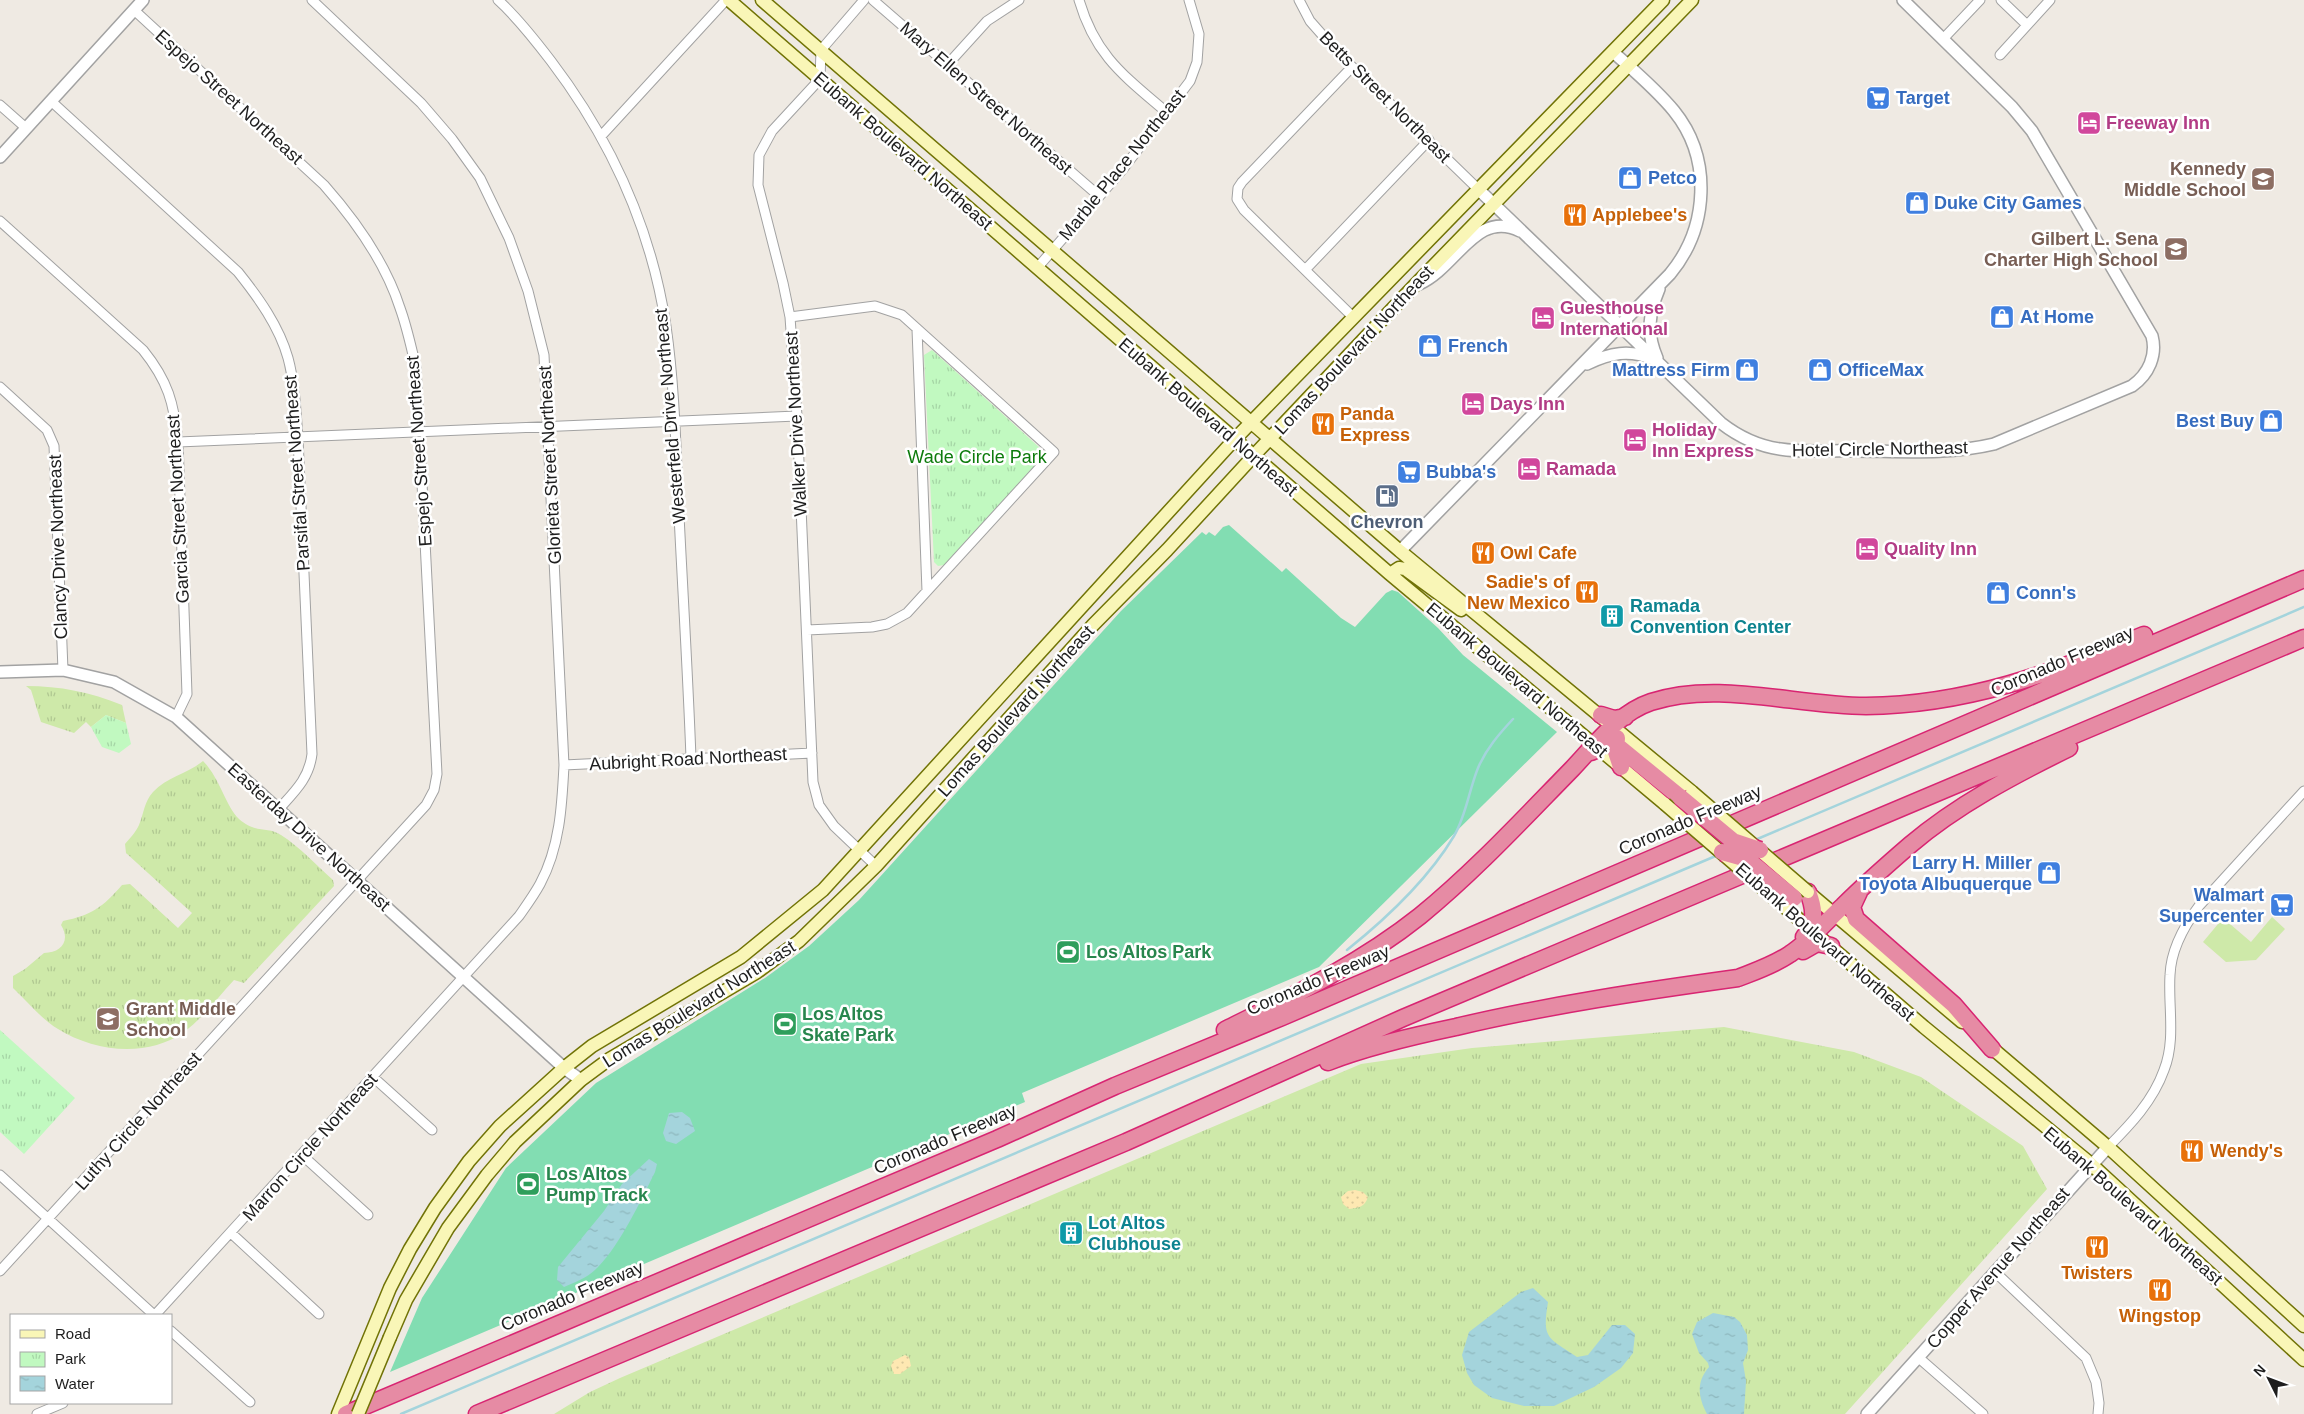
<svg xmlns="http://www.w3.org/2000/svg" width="2304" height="1414" viewBox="0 0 2304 1414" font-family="Helvetica,sans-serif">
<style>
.grass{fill:url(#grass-tufts)}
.sand{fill:url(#sand-dots)}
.park{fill:url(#park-tufts)}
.garden{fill:#cee9a9}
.pitch{fill:#82ddb2}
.water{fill:url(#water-ripples)}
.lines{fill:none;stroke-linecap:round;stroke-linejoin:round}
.stream{stroke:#a4d4dc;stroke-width:2.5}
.minor-casing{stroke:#a2a2a2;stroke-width:11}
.tertiary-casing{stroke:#a2a2a2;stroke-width:14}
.secondary-casing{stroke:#717306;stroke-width:15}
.motorway-casing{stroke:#d82572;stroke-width:19}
.minor{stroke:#fff;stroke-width:9}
.tertiary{stroke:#fff;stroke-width:11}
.secondary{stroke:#f9f6b7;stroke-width:12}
.motorway{stroke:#e68ba4;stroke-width:16}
.secondary-bridge-casing{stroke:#717306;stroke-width:15;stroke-linecap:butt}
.motorway-bridge-casing{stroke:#d82572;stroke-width:19;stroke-linecap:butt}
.secondary-bridge{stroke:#f9f6b7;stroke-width:12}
.motorway-bridge{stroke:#e68ba4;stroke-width:16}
.labels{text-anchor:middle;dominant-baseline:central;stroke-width:5;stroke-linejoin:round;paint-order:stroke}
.street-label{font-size:18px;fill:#1e1e1e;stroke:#fff}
.shop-label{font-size:18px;font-weight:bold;fill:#366cbe;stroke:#fff;text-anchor:start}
.hotel-label{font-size:18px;font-weight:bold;fill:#b23c85;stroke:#fff;text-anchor:start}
.education-label{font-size:18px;font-weight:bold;fill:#785e54;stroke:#fff;text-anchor:end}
.food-label{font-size:18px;font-weight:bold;fill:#c56008;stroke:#fff;text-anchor:start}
.park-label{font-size:18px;fill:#0d7b0c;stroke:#fff}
.service-label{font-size:18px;font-weight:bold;fill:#4e5e75;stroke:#fff}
.culture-label{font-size:18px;font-weight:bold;fill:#0d838f;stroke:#fff;text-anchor:start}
.leisure-label{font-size:18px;font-weight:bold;fill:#27864d;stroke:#fff;text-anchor:start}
</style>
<defs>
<pattern id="grass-tufts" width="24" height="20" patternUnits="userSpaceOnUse" patternTransform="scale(1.25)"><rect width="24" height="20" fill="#cee9a9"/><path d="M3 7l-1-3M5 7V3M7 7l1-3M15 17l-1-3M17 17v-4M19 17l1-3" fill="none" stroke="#b0c791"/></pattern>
<pattern id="sand-dots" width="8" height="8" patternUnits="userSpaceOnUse" patternTransform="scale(1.25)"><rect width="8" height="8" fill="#fee8b2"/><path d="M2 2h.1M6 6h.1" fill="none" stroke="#d9c799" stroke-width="1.8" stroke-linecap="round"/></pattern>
<pattern id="park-tufts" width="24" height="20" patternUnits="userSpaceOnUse" patternTransform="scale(1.25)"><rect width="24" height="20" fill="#c1f9c0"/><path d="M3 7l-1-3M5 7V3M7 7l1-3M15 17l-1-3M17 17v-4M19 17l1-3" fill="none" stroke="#a5d5a5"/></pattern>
<pattern id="water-ripples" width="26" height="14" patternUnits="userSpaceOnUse" patternTransform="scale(1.25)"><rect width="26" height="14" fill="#a4d4dc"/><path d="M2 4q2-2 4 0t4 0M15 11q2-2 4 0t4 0" fill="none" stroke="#8db6bc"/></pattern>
</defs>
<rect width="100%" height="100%" fill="#efeae3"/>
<!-- grass -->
<path class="grass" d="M26,686C60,686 90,692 122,705L126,723L106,715L91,727L86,722L74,733L41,722L31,690Z
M203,761C220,778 226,807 239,819C256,834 268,826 281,835C300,847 317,866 333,880L334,886L244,983L234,980C218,997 203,1018 184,1032C147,1058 95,1052 58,1029C41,1019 27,1001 13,988V976L25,969L44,953C61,953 71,941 61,925L63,921C92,915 103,907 122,885L130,884L178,928L192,913L126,853L125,844C130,838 136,832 139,825C144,813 144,802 153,792C167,777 187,774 203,761Z
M1724,1027L1854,1052L1921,1077L2023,1146L2047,1189L1845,1414H554L590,1392L620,1378L1361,1064L1472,1048Z"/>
<!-- sand -->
<path class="sand" d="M1355,1190L1363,1192L1368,1197C1365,1207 1358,1208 1349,1209L1343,1204L1341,1197L1348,1191Z
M905,1355L909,1357L911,1366L900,1374H894L891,1366L893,1361Z"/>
<!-- park -->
<path class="park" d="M932,350L1040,448L1042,454L1040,461L944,565L938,566L934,562L924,355Z
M106,715L126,723L131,744L119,753L102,747L91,727Z
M0,1030L75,1098L24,1154L0,1132Z"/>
<!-- garden -->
<path class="garden" d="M2272,917L2285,929L2256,960L2226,962L2203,942L2223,918L2251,942Z"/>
<!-- pitch -->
<path class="pitch" d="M1229,525L1282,572L1286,568L1341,618L1355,627L1386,593L1392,590L1398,592L1438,628L1463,655L1557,732L1319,967L1022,1093L1025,1102L390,1372L422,1298L506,1168L596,1083L765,978L809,946L859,900L1121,611L1202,532L1206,535L1209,532L1215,536L1223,527Z"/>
<!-- water -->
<path class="water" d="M682,1112L690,1118L695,1131L676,1144L666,1141L663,1133L669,1113Z
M649,1159L657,1164L655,1172C640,1202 621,1243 598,1267C589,1277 576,1282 564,1287L557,1280L558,1267L604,1211L622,1184Z
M1533,1288L1548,1302C1542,1339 1547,1337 1577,1357L1588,1355L1612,1325H1625L1635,1334L1633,1353L1621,1368L1594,1387L1554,1406H1524L1492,1398L1474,1385L1467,1373L1462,1355L1469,1332L1521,1292Z
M1713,1313L1734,1317L1740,1322L1747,1335L1748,1350L1743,1363L1746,1381L1744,1414H1707C1698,1397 1696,1382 1709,1367L1708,1363L1699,1353L1692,1334L1697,1322Z"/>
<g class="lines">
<!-- stream -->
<path class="stream" d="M1755,840L2304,607
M1347,950C1387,918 1427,881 1454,836C1466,816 1469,790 1478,768C1486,749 1499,734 1513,719
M401,1414L1718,855"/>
<defs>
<path id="minor" d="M498,0C518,18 535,40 551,61C611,140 651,227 666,326C675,388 676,453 679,515C683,596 688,677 691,758
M864,0L821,50L820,79L772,131L759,155L758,185L783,283L790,317L797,416L813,782L819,805L834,826L876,866
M873,0L1099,196
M1079,0C1095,55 1123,75 1165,111
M1299,0L1310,21L1340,55L1478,189
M2001,0L2026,24
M1943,39L1980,0
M2000,55L2050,0
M948,64L987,21L1019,0
M1352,67L1242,182L1238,188L1237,199L1244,210L1354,318
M51,101L238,272C258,297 279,326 288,358C295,384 296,412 298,438L312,754C309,779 294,792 278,810
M0,105L26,128
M602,135L726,0
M0,221L143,350C168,381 174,403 178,442L187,694L176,717
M1038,267L1123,169L1190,81L1197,62L1199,34L1189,0
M1305,270L1429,140
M790,317L875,306L902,315L1054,452L907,613L887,624L872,627L807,630
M917,329L927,591
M0,387L47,430L54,446L63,670
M178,442L797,416
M564,765L812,753
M373,1077L432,1130
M2108,1147C2130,1125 2153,1101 2164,1070C2176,1040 2168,1006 2170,975C2171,949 2184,926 2199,906L2304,791
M302,1155L368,1215
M0,1175L154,1315
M231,1233L319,1314
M0,1271L426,805L434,790L437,774L416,367C411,347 407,327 400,308C386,264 354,219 324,185L134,10
M1994,1271L2086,1358L2096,1382L2099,1403L2098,1414
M155,1315L519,916C526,906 534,895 540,884C560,847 562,805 564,765L544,355L528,291L509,238L480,178L452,139L421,103L312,0
M171,1331L250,1402
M1919,1358L1983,1414
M37,1414L63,1403"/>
<path id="tertiary" d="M0,157L143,0
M1478,189L1721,423C1739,437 1758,446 1780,449C1804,453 1829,450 1853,451C1900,451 1948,455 1994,444L2132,386C2149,374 2157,355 2152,336L2032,131L2012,107L1903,0
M1419,284C1457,267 1476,209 1520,231
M1657,358C1646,333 1649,313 1659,289
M1587,364C1610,353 1629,349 1653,359
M1400,551L1670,274C1709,227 1712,158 1674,111C1656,89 1633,70 1613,52
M0,672L63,670L114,682L176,717L564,1068L581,1080
M1867,1414L2108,1147"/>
<path id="secondary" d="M729,0L1390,574L1665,804
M762,0L1400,551L1692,792
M1390,574L1399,568L1405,569L1461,610
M1808,892L1962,1022
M1781,904L1924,1027L2091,1164L2304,1360
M1986,1043L2108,1147L2304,1326
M390,1337L406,1300L448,1228L487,1175L515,1142L581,1080L608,1060L757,972L799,941L876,866L1093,625L1167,550L1259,450L1415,285L1692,0
M338,1414L390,1288L410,1249L435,1208L469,1161L500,1126L564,1068L592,1046L741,957L823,890L1234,440L1663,0"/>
<path id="motorway" d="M1601,715L1614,719L1625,717
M1617,738L1616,752L1621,767
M1591,752L1607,745L1620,748L1680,797
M1859,892L1852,907L1856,919L1954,1005L1992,1049
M1804,937C1816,923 1815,909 1808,892
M1803,951L1817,943L1831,946
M1225,1030C1293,996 1361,963 1420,916C1474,872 1523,819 1572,769C1595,745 1618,713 1651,702C1718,680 1796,706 1866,706C1967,705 2052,673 2144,635
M1328,1062C1369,1046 1413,1036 1456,1027C1549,1005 1644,991 1738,978C1756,971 1774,965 1790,954C1810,941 1825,922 1843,906C1864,885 1888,864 1910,845C1957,805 2014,775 2069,748
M346,1414L997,1139L1115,1086L1282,1017L2304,579
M477,1414L1126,1142L1403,1018L2304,638"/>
</defs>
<!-- minor casing -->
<use href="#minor" class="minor-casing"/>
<!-- tertiary casing -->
<use href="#tertiary" class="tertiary-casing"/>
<!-- secondary casing -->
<use href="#secondary" class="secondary-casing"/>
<!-- motorway casing -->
<use href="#motorway" class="motorway-casing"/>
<!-- minor -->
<use href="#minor" class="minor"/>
<!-- tertiary -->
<use href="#tertiary" class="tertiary"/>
<!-- secondary -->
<use href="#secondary" class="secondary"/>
<!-- motorway -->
<use href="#motorway" class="motorway"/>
<defs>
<path id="secondary-bridge" d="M1692,792L1808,892
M1665,804L1781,904
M358,1414L390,1337"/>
<path id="motorway-bridge" d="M1680,797L1733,841L1760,850
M1722,852L1747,859L1794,898"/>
</defs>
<!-- secondary-bridge casing -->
<use href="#secondary-bridge" class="secondary-bridge-casing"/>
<!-- motorway-bridge casing -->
<use href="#motorway-bridge" class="motorway-bridge-casing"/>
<!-- secondary-bridge -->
<use href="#secondary-bridge" class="secondary-bridge"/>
<!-- motorway-bridge -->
<use href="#motorway-bridge" class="motorway-bridge"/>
</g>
<!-- icons -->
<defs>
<symbol id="supermarket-square" viewBox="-11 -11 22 22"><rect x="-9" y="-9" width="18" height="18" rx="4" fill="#3f7fe0" stroke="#fff"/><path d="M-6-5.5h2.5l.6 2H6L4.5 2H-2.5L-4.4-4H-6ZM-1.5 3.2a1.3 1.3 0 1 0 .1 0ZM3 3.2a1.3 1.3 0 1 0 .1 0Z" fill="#fff"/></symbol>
<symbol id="hotel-square" viewBox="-11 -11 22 22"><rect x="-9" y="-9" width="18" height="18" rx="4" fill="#d1479c" stroke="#fff"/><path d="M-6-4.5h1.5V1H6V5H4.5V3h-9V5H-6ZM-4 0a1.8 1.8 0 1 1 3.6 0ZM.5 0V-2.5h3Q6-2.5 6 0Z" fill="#fff"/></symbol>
<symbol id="shop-square" viewBox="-11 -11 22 22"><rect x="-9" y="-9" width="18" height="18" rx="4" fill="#3f7fe0" stroke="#fff"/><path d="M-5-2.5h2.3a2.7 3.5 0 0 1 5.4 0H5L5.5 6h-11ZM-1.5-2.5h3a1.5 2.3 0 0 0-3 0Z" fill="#fff"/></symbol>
<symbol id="school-square" viewBox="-11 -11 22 22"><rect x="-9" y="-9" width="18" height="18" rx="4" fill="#8d6e63" stroke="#fff"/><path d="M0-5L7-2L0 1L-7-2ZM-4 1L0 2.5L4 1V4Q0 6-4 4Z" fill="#fff"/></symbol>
<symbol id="restaurant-square" viewBox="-11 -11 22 22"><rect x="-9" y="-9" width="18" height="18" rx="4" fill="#e8710a" stroke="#fff"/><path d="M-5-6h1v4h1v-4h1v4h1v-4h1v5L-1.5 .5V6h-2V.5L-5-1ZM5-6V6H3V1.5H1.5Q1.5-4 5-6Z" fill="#fff"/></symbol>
<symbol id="fuel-square" viewBox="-11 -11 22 22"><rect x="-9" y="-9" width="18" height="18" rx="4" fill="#5c6f8a" stroke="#fff"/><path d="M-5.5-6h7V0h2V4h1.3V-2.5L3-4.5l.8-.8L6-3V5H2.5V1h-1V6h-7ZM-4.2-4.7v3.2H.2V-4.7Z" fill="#fff"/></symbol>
<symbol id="building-square" viewBox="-11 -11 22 22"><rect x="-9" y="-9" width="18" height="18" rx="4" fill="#0f9aa8" stroke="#fff"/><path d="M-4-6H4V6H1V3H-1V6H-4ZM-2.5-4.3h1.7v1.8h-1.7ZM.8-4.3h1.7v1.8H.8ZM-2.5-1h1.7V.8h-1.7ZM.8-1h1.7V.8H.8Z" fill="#fff"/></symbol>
<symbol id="stadium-square" viewBox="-11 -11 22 22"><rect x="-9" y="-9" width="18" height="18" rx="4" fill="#2e9e5b" stroke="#fff"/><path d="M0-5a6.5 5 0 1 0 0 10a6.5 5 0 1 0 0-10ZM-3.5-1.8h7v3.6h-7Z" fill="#fff"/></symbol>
</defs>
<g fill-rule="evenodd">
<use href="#supermarket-square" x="1864" y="84" width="28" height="28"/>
<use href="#hotel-square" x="2075" y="109" width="28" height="28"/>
<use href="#shop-square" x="1616" y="164" width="28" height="28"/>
<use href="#school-square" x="2249" y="165" width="28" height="28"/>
<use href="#shop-square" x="1903" y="189" width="28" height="28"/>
<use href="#restaurant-square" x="1561" y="201" width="28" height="28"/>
<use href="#school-square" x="2162" y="235" width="28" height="28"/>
<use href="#shop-square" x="1988" y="303" width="28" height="28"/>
<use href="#hotel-square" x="1529" y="304" width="28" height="28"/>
<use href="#shop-square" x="1416" y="332" width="28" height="28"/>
<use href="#shop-square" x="1733" y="356" width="28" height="28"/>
<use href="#shop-square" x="1806" y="356" width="28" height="28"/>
<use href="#hotel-square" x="1459" y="390" width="28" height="28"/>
<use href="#shop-square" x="2257" y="407" width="28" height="28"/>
<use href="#restaurant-square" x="1309" y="410" width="28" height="28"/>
<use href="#hotel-square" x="1621" y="426" width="28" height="28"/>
<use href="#hotel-square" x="1515" y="455" width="28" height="28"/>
<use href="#supermarket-square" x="1395" y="458" width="28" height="28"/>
<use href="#fuel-square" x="1373" y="482" width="28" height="28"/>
<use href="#hotel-square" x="1853" y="535" width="28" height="28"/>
<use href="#restaurant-square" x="1469" y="539" width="28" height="28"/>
<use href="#restaurant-square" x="1573" y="578" width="28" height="28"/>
<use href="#shop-square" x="1984" y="579" width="28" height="28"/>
<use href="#building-square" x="1598" y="602" width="28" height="28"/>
<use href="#shop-square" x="2035" y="859" width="28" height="28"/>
<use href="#supermarket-square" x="2268" y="891" width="28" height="28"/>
<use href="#stadium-square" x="1054" y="938" width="28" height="28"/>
<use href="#school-square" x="94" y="1005" width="28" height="28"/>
<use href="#stadium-square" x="771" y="1010" width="28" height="28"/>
<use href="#restaurant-square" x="2178" y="1137" width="28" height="28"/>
<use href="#stadium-square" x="514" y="1170" width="28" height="28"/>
<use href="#building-square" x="1057" y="1219" width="28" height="28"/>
<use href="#restaurant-square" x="2083" y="1233" width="28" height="28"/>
<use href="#restaurant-square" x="2146" y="1276" width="28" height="28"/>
</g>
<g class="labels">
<!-- street labels -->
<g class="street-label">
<text transform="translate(229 97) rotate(42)">Espejo Street Northeast</text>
<text transform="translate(1385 97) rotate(45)">Betts Street Northeast</text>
<text transform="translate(986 98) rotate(41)">Mary Ellen Street Northeast</text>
<text transform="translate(903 151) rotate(41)">Eubank Boulevard Northeast</text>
<text transform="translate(1122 165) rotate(-51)">Marble Place Northeast</text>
<text transform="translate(1354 350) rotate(-47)">Lomas Boulevard Northeast</text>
<text transform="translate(670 416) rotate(-95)">Westerfeld Drive Northeast</text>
<text transform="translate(1208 417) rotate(41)">Eubank Boulevard Northeast</text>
<text transform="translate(796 424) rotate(-93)">Walker Drive Northeast</text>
<text transform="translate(1880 449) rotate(-1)">Hotel Circle Northeast</text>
<text transform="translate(419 451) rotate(-94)">Espejo Street Northeast</text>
<text transform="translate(550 465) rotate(-93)">Glorieta Street Northeast</text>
<text transform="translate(297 473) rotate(-94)">Parsifal Street Northeast</text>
<text transform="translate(178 509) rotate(-93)">Garcia Street Northeast</text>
<text transform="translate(58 547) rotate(-92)">Clancy Drive Northeast</text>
<text transform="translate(2062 661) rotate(-23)">Coronado Freeway</text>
<text transform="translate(1517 680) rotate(40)">Eubank Boulevard Northeast</text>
<text transform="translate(1016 711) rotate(-48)">Lomas Boulevard Northeast</text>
<text transform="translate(688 759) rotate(-3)">Aubright Road Northeast</text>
<text transform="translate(1690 820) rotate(-23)">Coronado Freeway</text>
<text transform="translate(309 837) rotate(42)">Easterday Drive Northeast</text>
<text transform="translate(1825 942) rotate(41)">Eubank Boulevard Northeast</text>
<text transform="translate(1318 980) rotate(-23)">Coronado Freeway</text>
<text transform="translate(699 1004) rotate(-32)">Lomas Boulevard Northeast</text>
<text transform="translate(138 1121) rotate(-48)">Luthy Circle Northeast</text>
<text transform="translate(945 1139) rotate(-23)">Coronado Freeway</text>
<text transform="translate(310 1147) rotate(-48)">Marron Circle Northeast</text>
<text transform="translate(2133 1206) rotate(41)">Eubank Boulevard Northeast</text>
<text transform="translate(1998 1268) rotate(-49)">Copper Avenue Northeast</text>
<text transform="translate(572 1296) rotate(-23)">Coronado Freeway</text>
</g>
<!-- shop labels -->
<g class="shop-label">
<text x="1896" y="98">Target</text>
<text x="1648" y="178">Petco</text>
<text x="1934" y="203">Duke City Games</text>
<text x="2020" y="317">At Home</text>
<text x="1448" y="346">French</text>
<text x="1730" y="370" text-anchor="end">Mattress Firm</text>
<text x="1838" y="370">OfficeMax</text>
<text x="2254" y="421" text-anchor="end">Best Buy</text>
<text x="1426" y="472">Bubba's</text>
<text x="2016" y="593">Conn's</text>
<text x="2032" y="863" text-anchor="end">Larry H. Miller<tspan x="2032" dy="21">Toyota Albuquerque</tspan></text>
<text x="2264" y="895" text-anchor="end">Walmart<tspan x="2264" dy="21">Supercenter</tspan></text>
</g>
<!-- hotel labels -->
<g class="hotel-label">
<text x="2106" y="123">Freeway Inn</text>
<text x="1560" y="308">Guesthouse<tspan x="1560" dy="21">International</tspan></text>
<text x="1490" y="404">Days Inn</text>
<text x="1652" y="430">Holiday<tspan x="1652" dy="21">Inn Express</tspan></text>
<text x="1546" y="469">Ramada</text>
<text x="1884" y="549">Quality Inn</text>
</g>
<!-- education labels -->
<g class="education-label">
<text x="2246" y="169">Kennedy<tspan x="2246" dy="21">Middle School</tspan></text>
<text x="2158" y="239">Gilbert L. Sena<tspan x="2158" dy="21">Charter High School</tspan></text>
<text x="126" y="1009" text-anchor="start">Grant Middle<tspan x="126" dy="21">School</tspan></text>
</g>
<!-- food labels -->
<g class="food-label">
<text x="1592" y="215">Applebee's</text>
<text x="1340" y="414">Panda<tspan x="1340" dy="21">Express</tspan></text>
<text x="1500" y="553">Owl Cafe</text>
<text x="1570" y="582" text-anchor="end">Sadie's of<tspan x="1570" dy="21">New Mexico</tspan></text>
<text x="2210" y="1151">Wendy's</text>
<text x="2097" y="1273" text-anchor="middle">Twisters</text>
<text x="2160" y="1316" text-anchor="middle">Wingstop</text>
</g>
<!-- park labels -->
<g class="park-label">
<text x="977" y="457">Wade Circle Park</text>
</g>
<!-- service labels -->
<g class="service-label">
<text x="1387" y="522">Chevron</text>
</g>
<!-- culture labels -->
<g class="culture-label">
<text x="1630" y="606">Ramada<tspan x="1630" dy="21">Convention Center</tspan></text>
<text x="1088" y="1223">Lot Altos<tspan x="1088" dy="21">Clubhouse</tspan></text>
</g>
<!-- leisure labels -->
<g class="leisure-label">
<text x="1086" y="952">Los Altos Park</text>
<text x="802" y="1014">Los Altos<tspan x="802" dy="21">Skate Park</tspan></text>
<text x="546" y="1174">Los Altos<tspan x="546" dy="21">Pump Track</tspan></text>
</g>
</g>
<!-- legend -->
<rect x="10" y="1314" width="162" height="90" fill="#ffffff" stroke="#a5a5a5"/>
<rect x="20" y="1330" width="25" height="8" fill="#f9f6b7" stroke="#a5a5a5"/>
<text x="55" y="1339" font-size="15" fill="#1e1e1e">Road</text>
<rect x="20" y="1352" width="25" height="15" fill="url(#park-tufts)" stroke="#a5a5a5"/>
<text x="55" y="1364" font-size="15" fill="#1e1e1e">Park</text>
<rect x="20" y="1376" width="25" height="15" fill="url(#water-ripples)" stroke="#a5a5a5"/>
<text x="55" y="1389" font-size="15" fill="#1e1e1e">Water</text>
<!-- north arrow -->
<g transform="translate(2269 1379) rotate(312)" stroke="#ffffff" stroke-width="4" paint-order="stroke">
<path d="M0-4L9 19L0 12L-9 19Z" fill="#1e1e1e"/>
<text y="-8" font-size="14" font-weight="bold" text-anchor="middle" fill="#1e1e1e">N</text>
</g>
</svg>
